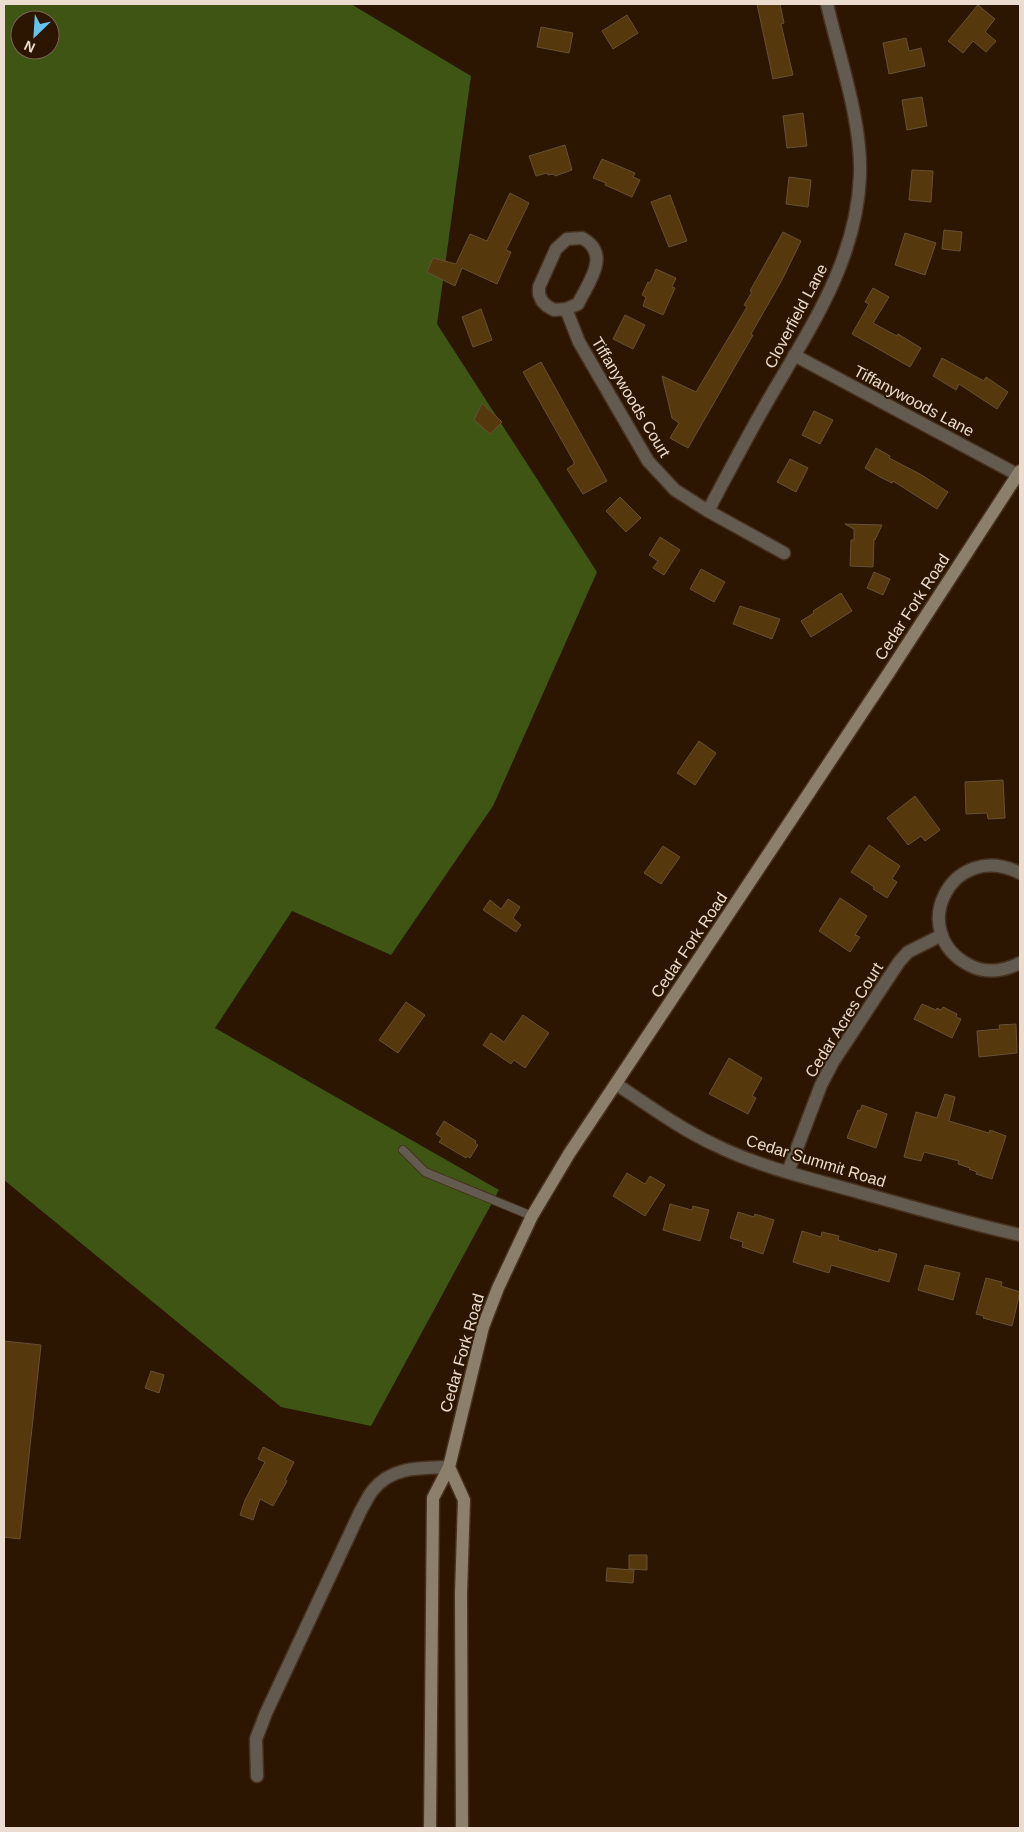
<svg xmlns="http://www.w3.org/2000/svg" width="1024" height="1832" viewBox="0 0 1024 1832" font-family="Arial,sans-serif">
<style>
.forest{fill:#3e5513;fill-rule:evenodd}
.building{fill:#56380d;stroke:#655036}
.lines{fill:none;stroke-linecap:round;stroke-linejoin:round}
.lane-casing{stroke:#47321f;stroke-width:10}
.street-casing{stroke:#47321f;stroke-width:15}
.secondary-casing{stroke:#47321f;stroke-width:15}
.lane{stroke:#635b4f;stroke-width:8}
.street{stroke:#635b4f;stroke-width:12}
.secondary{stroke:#8c7f6b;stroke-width:12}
.labels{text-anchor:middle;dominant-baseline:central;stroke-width:4;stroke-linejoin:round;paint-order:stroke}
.street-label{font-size:16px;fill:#ecdccf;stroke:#2c1602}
</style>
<rect width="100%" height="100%" fill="#2c1602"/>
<!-- forest -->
<path class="forest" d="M4,4H351L471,76L437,324L597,572L493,806L391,955L292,911L215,1028L499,1190L371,1426L281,1407L4,1180ZM20,20H50V50H20Z"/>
<!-- building -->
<path class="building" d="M757,4H780L784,23L781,24L793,75L773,79Z
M978,5L995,19L985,32L996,41L986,52L973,41L963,53L948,41Z
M627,15L638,33L613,49L602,31Z
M541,27L573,33L569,53L537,47Z
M906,38L909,51L921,48L925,66L889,74L883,43Z
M922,97L927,126L907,130L902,100Z
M803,113L807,146L787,148L783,116Z
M565,145L572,170L555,176L554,174L548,175L547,173L536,176L529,156Z
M602,159L635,173L633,177L640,180L632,197L605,185L606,183L593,178Z
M912,170L933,171L931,202L909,200Z
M789,177L811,180L808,207L786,204Z
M510,193L529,203L506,250L511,252L497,284L462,268L455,286L427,272L433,258L456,264L470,234L487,241Z
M670,195L687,241L669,247L651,202Z
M944,230L962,232L960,251L942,249Z
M783,232L801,241L782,280L751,334L753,335L688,448L670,438L679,423L672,418L662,376L696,392L747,307L744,305L752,292L750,291Z
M905,233L936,243L925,275L895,265Z
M656,269L676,278L672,287L675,288L663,315L643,306L646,297L642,295L648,282L650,283Z
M873,288L889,297L873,323L897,336L898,334L921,348L910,367L852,334L869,304L865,302Z
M481,309L492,340L473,347L462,317Z
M625,315L645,325L633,349L613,339Z
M942,358L984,381L986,377L1008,392L997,409L959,384L956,390L933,376Z
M541,362L607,481L583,494L567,469L574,464V462L523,372Z
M482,403L502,422L490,434L474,420Z
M814,411L833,420L820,444L802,435Z
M876,448L890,456L889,458L920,474L948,492L937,509L893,481L892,483L880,477L865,468Z
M790,459L808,468L796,492L777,482Z
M620,497L641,518L626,532L606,511Z
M845,524L882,525L875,540L874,539L873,567L850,566L851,540H854V529Z
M660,537L680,550L664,575L653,568L658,561L649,555Z
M701,569L725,582L714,602L690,589Z
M874,572L890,579L883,595L867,588Z
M841,593L852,611L811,637L801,621L814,613L813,611Z
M740,606L780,619L772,639L733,624Z
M699,741L716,753L695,785L677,773Z
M1003,780L1005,818L988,819L987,813L966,814L965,782Z
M915,796L940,830L925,841L921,836L908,845L887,818Z
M869,845L900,866L892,879L897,882L887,898L873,889L874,887L851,872Z
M663,846L680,857L661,884L644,873Z
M840,898L867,916L855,935L860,937L850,952L819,931Z
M508,899L520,907L513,918L521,925L516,932L483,910L490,900L501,909Z
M406,1002L425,1015L398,1053L379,1040Z
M922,1004L936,1010L937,1008L941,1010L943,1007L957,1014L956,1017L961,1019L952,1038L914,1019Z
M523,1015L549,1033L525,1068L514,1060L511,1064L483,1045L491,1033L504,1042Z
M1016,1024L1017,1053L979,1057L977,1031L1000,1029L999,1025Z
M729,1058L762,1078L752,1096L756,1098L748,1114L709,1094Z
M945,1094L955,1097L949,1121L989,1133L990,1130L1006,1136L992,1179L976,1174L977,1172L969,1169L970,1168L958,1164L959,1161L924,1152L921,1161L904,1157L916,1112L937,1118Z
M862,1105L887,1114L876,1148L847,1138L858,1110L860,1111Z
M444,1121L476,1141L475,1143L478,1145L470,1158L467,1156L466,1158L439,1142L442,1138L436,1134Z
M627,1173L645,1184L650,1176L665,1185L645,1216L613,1196Z
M670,1204L692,1210L693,1206L709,1210L700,1241L663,1230Z
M738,1212L754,1217L755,1214L774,1220L763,1254L742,1247L743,1242L730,1238Z
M802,1231L821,1237L822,1232L839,1236L838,1240L878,1252L879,1249L897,1254L889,1282L831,1265L829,1273L793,1262Z
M925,1265L960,1273L953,1300L918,1290Z
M986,1278L1002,1282L1001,1286L1020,1292L1012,1326L983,1318L984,1316L976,1314Z
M4,1341L41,1345L20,1539L4,1537Z
M151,1371L164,1375L159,1393L145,1388Z
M263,1447L294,1462L285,1480L287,1481L273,1506L260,1499L253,1520L240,1515L245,1500L265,1462L258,1459Z
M629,1555H647V1570L629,1569Z
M607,1568L634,1570L633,1583L606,1581Z"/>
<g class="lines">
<defs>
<path id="lane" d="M403,1150L425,1172L532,1216"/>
<path id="street" d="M566,309L578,304C588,283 612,254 582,238L567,239L556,249L539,287V294L542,301L547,306L554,310L566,309L579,342L648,461L675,490L708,511L784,553
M794,355L1020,476
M708,511C727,475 746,439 766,404C808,331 857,262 860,175C862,122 839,56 827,4
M1020,873C951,839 906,932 969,965C986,974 1004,971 1020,963
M616,1084C648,1105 679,1128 713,1144C759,1167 809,1178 858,1192C912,1207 966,1223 1020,1235
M788,1172L821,1085L833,1062L899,962L908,952L942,935
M257,1776L256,1739L266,1713L361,1510C365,1504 368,1496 373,1490C392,1466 422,1468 449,1467"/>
<path id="secondary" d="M449,1467L464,1500L461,1594L462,1828
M430,1828L433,1498L449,1467L483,1327L498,1288L532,1216L569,1154L888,674L1020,471"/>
</defs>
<!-- lane casing -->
<use href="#lane" class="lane-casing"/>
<!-- street casing -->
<use href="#street" class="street-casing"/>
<!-- secondary casing -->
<use href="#secondary" class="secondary-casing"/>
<!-- lane -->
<use href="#lane" class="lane"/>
<!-- street -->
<use href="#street" class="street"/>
<!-- secondary -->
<use href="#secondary" class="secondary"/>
</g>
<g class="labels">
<!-- street labels -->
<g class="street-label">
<text transform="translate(796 316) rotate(-62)">Cloverfield Lane</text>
<text transform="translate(631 397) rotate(59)">Tiffanywoods Court</text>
<text transform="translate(914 401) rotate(28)">Tiffanywoods Lane</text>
<text transform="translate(912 607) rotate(-57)">Cedar Fork Road</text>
<text transform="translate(689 945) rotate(-56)">Cedar Fork Road</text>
<text transform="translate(844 1020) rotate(-58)">Cedar Acres Court</text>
<text transform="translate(816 1161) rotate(17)">Cedar Summit Road</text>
<text transform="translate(462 1353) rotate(-74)">Cedar Fork Road</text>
</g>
</g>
<!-- border -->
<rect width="1024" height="1832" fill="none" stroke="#ecdccf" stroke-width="10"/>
<!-- north arrow -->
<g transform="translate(35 35) rotate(205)"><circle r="24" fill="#2c1602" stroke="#796554"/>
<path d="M0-4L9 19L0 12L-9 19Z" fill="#65c5ee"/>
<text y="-8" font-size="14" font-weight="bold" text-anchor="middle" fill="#ecdccf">N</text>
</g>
</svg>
